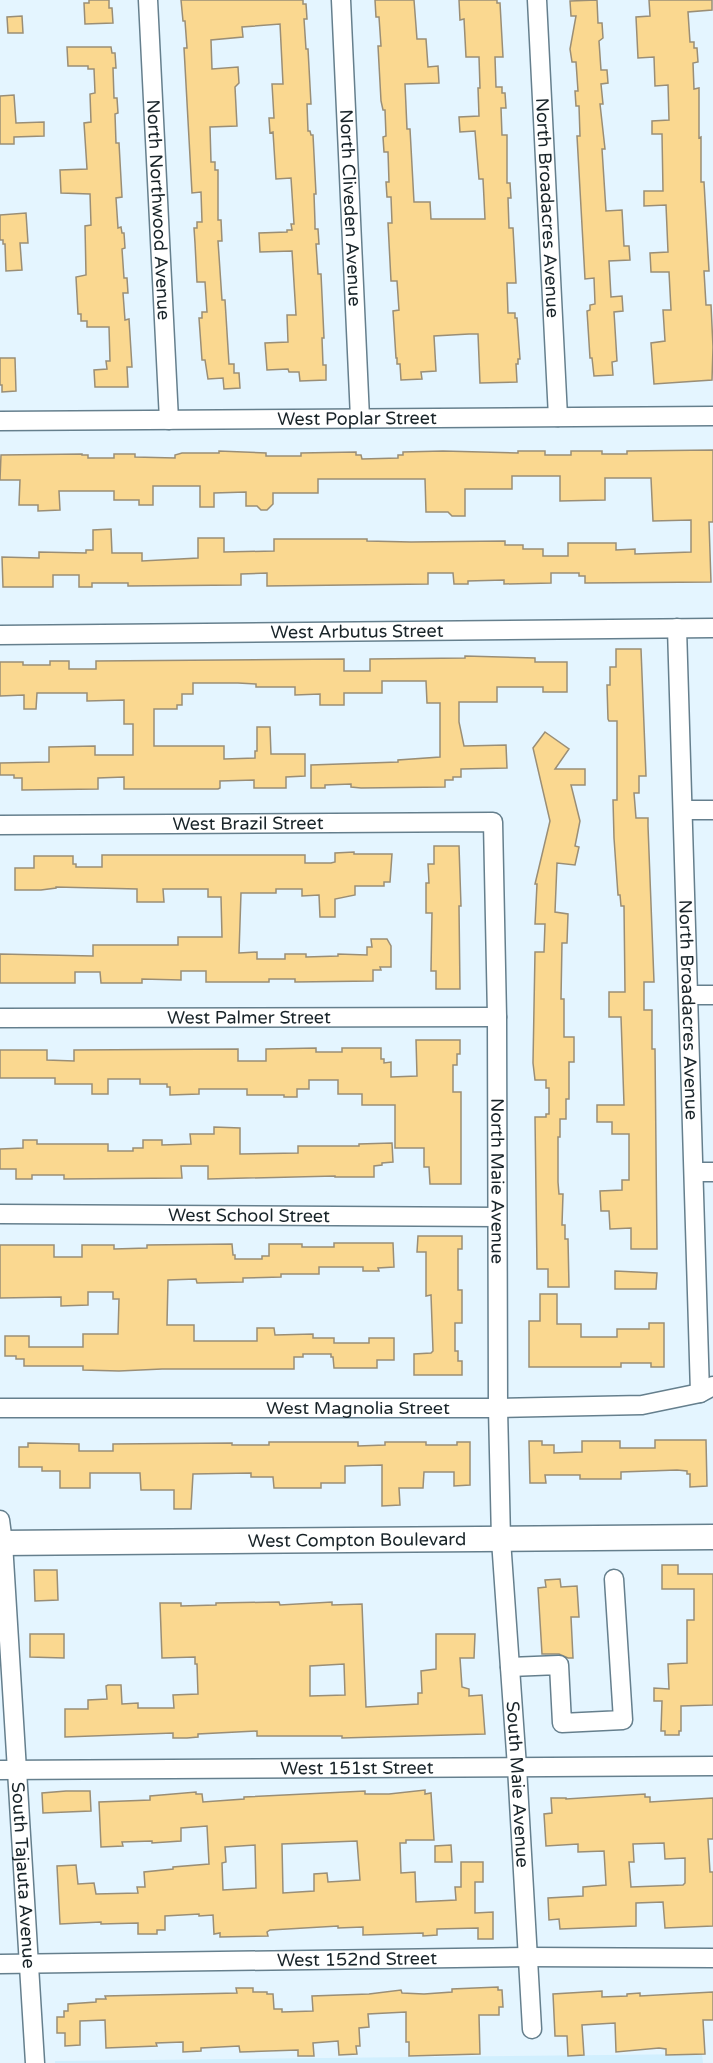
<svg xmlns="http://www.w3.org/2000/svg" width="713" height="2063" viewBox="0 0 713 2063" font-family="'Varela Round',sans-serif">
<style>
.built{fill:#d1effe}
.building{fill:#fad890;stroke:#9a8e76;stroke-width:1.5;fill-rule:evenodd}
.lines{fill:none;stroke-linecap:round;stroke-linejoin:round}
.minor-casing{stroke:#657f8d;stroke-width:21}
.major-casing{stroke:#657f8d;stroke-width:27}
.minor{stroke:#fff;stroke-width:18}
.major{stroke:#fff;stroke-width:24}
.labels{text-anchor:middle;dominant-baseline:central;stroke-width:4.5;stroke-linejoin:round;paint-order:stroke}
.street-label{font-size:18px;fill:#192429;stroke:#e4f5ff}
</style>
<rect width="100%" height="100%" fill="#e4f5ff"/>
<!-- built -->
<path class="built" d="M702,2054L703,2063H55V2061Z"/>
<!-- building -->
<path class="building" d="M89,0H109V8H112L113,23L85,24L84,3H89Z
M181,0H303V4H306L307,19H304L306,49H308L311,104H307L308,131H310L311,135H313L316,194H314L315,223V229H318L319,244H316L318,274H321L324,338H322L323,365H326V380L300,381L299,372H289L288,369L267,370L265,343L288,342L287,315H296L292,251L260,252L259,233L287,232V230H292L291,224H294L291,178L276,179L273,132L270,133L269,118H274L272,84H283L280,24L242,27L243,37L211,40L212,69L238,67L239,83L235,87L237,126L210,127L211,162H215V170H218V220H221L222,241H218L222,300H225L229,364H234V373H239L240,388L224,389L223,378L208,379L205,360H202L199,318H202V312H207L205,282H197L195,243L194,228H197V222H202L201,192L192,193L184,48H187L185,21H183Z
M375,0H414L417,39H426L428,67L438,66L439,83L405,84L407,129H410L414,202H430L431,219H485L483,179H479L475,131L460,132L459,117L479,116L478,88H480L479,57H466L464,19L460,20L459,0H497V3H500L503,57H495L496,87H502V93H505L506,108H501L502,135H507V183H510L511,198H508L509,228H513L516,283H507L508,313H515V318H517L520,359H518V364H516L517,382L480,383L478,334H469L434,336L436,371L421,372L422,379L401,380L400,364H397V358H396L393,311L399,310L397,281H391L388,223H392L391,197H387L386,182H389L388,152H384L383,137L386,136L385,110H383L381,101L378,46H381L379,17H376Z
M597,0L598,23H602L603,38L599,41L601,70H607L608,83L601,84L603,104H600L605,149H602L606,211L622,210L624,246H629L630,260L609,261L611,297L622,296L623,311L614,312L617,361L612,362L613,375L594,376L592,358H590L587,311L590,310V305L595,304L594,278L585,279L577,136H580L579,106H576L575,91H578L576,62H572L570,49L576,16H571L570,1Z
M649,0H712V10L688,12L690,42H694V48H697L698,62L693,63L694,89L699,88V138L701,137V182H704L709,271H704L706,305H711L713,347L712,380L654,384L651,343L665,341L663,310H671L669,272H651L650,253L668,252L666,205L644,206V191H663L662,134H652V121L669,120L668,85L655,86L654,57L638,58L636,17L650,16Z
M22,16L23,33H8L7,17Z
M67,47H111L112,53H115L116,68H113L114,98H117L118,113L115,114L116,143H119L122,197L116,198L118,228L121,227L122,233H124L125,248L122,249L124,278H127L128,293H123L125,320L129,319L132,367H127L128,387H95L94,370L107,369L106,361H110L109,327H87V321H81V314H78L76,277L86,275L85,226L91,225L90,194L61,193L60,170L87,169L84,123L91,122L90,94L95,93L94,69H88V66H68Z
M14,95L16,123L44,122V136L14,137V144H0V96Z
M26,213L28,243H20L22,270L6,271L5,244H3V240H0V215Z
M0,358H15L16,391L2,392V385H0Z
M713,450V522H709L711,582L585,583V576H579V573H551V583L504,584V580L468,581V584H454L453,573H428V584L267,586V573L241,574V585L128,586V583H92V587H79V575H53V587H3L2,557L39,558V552L86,553V550H93V530L111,529L112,553H142V561L198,558V538H224V552L274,551V539H367V541L411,542L505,541V545H523V549H543V556H568V543H616V550L635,549V554L691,552V520L653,521L651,478H605V500L560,501V476H512V489H465V516H452L448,512H426L425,479H318V493H273V504L267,510H261L257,506H246V492L214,493V507H200V486H153V505H139V500H114V491H59L60,510L38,511V505H19L20,480H0L1,455L82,454V455H88V458H114V454H135V457L175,458V455L182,453H219V451L266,453V456H301V453L356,452V455H361L362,459L398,458V455H403V452L443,451L518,453V451H545V455H571V451H602V454H627V451Z
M616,649H641L646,776H639V793H634L636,818H648V826L654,982H644V1010H652V1049H655L657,1249H631V1228L610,1229L609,1211H601L600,1191L622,1190V1180H629V1134H612V1122H597V1105H624L621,1017H609V992H625L624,906H621L620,895H618L614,838L613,800H617V721H609L608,719L607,685H610V667H616Z
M465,656L535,658V662H567V692H543V687H497V702H459V722L464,746L506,745L507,768L461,769V777H453V780H445V787L361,788L351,787V784L325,785V788H311V765L398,762V760L440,757V703H427L426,681H382V693H344V705H320V694L295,695V687H256V684L238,683H193V694H182V705H177V709H154V746H224V759L255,758V751H257V727H270L271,754H305V776L286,777V788H254V780L220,781V788L218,789H124V777L98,778V789L22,790V778H14V775H0V763L49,762V747L95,746V755H133V724H124V700L87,701V693H37L36,709H24V695L0,696V662H23V665H50V661H69V669H96V661L344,659V671H370V659L465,658Z
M545,732L569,749L555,769H585V785H571L580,821L575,846L579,847L575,865L557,863L555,912L568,914L567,943H562L561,999H564V1037H574V1062H569V1099H566V1119H560V1137H558V1182L559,1194H563L562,1225H565V1239H568L569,1287H548V1269H537L535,1117H546V1114H549V1088H546V1080H535L533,1063L535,952H544L545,924H535L537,884H535L550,821L533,748Z
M434,846H459L461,906H459L460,989H436V971H431L432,913H426V883H429L428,864H434Z
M354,852V854H392L390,882H384V886H355V895L335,899V917H320L319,895L302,896V889H276V893H241L239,953L257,952V959H285V954H306V957L338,956V954L367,955V947H372L371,939H387L391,946V967H380L381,970H373V981L295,982V979H269V982H206V971H181V980L142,979V983H101L100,972H75V983H0V954L93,956V945H178V937H222L221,897H208V889H163L164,902H137V889L56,887V888L41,890H15V868H34V856H73V864H76V867H102V855H305V863H331L335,862V853Z
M416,1040H460V1054H457V1065H453V1092H461V1184H430L429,1167H424V1148H395V1105H362V1094H338V1080H309V1089H297V1097H284V1095H247V1089H199V1094L170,1095V1087H167V1084H140V1079H108V1094H92V1084H55V1078H0V1050H47V1060L74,1061V1050L238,1049V1061H266V1049L316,1048V1052H342V1048H381V1059H384V1063L391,1062V1077L417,1076Z
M214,1127L240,1128V1154L298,1153V1146H359V1144L392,1143L393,1162L382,1163V1165L374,1166V1177H335V1176L208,1179V1166H181L182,1178L64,1179V1175H32V1179H16V1169H0V1149L23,1148V1140H37V1144H108V1151H133V1148H143V1140H162V1145L191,1144L190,1134H214Z
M418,1236H462V1249H458V1290H462V1323H455V1351H458V1361H462V1375H414V1354L431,1353L433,1351L431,1295L426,1296V1252H417Z
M334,1243H393L394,1267L378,1268L379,1271H363V1267H319V1274H281V1277L243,1278V1282L197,1283L196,1279L168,1280L167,1325H194V1341H257V1328H274L275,1335L313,1334V1338H334V1343H369V1338H394V1360H377V1368H334L333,1357H331V1354H303V1357H294V1369H162L119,1371L83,1370V1366H24V1359H16V1356H5V1336H29V1347H83V1334H118L119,1299H113V1292H88V1305L61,1306V1297L0,1298V1245H54V1257H82V1245H114V1249L147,1248V1245L232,1244L233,1255H235V1259H262V1256H269V1244H302V1247H334Z
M615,1271L657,1273L656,1289H615Z
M540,1294H557V1324H581V1337H617V1329H649V1323H664V1367H651V1363H621V1367H529V1321H540Z
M655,1440H706L707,1486L690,1487V1474H687V1471L677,1470L621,1472V1479H580V1475H545L546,1483H530L529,1441H542V1445H554V1453L582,1452V1441H620V1448H655Z
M269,1442H358V1446L385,1445V1442H426V1445H457V1442H470V1485L454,1486V1472H424L423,1488H399L400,1505L382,1506V1465L345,1466V1483H321V1488H274L273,1477H251V1473L193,1474L191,1509H174V1490H141L140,1473H90V1488H60V1471H42V1467H19V1447H28V1443L79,1444V1451H113V1444L232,1443V1445H269Z
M662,1565H678V1574H713V1705L681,1706V1731H679V1735H665V1731H661L662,1701H654V1688L669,1689L668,1664L687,1663V1620H694V1589H662Z
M34,1570H57L58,1600L35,1601Z
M560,1579L561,1587L577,1586L579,1617H571L573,1658H568L559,1654H542L538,1588L546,1587L545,1580Z
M279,1602L280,1605L332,1602V1605L362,1604L366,1707L418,1704V1693H422L421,1671L436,1669V1634H475L474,1658H460L462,1687L469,1689V1696L482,1695L485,1734L342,1738V1736H257V1731L198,1734V1737L187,1738H173V1733L65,1737V1709H88V1700L107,1699L106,1686L108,1685H121L122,1704L138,1703V1708H174L173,1695L198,1694L197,1664H195V1657L162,1658L160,1603H181V1606L216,1605V1603ZM344,1664L345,1695L310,1696V1666Z
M30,1634H64V1658L30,1657Z
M425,1790V1794L431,1793L434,1840H406V1843H400L401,1873L415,1872L416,1902L456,1900L455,1887H461V1862H483V1882H475V1913L493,1912V1939H478V1928L437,1929V1935L423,1936V1933L363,1935V1927L338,1928V1926L270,1930L267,1932L268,1936L220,1937V1933L214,1934L213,1915L199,1916V1914L165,1916V1930H157V1934H138V1923L101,1924V1922L60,1924L57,1866L76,1865L78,1884L94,1883L96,1894L138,1893L137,1887H145L144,1872L173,1869V1867L209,1864L207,1826L181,1828V1841L152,1843V1841L122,1842L123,1846L101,1847L99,1802L150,1800V1796L196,1792V1794H202L203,1802L244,1799V1797L365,1791V1794H389ZM357,1841L360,1880L328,1882L327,1873L314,1874V1891L283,1893L282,1844ZM255,1845L256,1888L223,1890L222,1863L226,1862L225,1847Z
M66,1791H90L91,1811L43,1813L42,1793Z
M645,1794V1797H650V1802L713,1798V1839H708L710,1872H713V1926L665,1928L663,1902L636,1903V1926L560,1929L559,1919L549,1920L548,1898L583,1896V1887L606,1885L604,1851L578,1852V1844L546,1846L544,1814L552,1813L551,1798H566V1799ZM664,1843L665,1859L685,1858V1883L683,1885L631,1887L629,1862H634L633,1844Z
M451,1845L452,1862H435V1846Z
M498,1987V1990H502L503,2007H499V2015H479L480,2054L409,2056V2042H406V2012L368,2014L369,2027L359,2028L360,2046H356L357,2054L339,2055L338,2041L313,2043L314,2056H298V2050L240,2052L239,2046L201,2048V2051L183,2052V2042L156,2043L157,2046L106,2048L105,2020L80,2021V2045L65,2046V2033H57V2017H64V2011H68V2004L96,2002V1999H106L105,1996L237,1993L236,1988H253V1992H267V1994H273L274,2009H282V2012L313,2011L312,1996L369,1994L401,1990L402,1993L424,1994L452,1992V1989Z
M602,1991V1997L627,1996V1994L640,1993V1996L713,1992V2020H703L705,2054L666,2055V2049L659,2048L616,2052L615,2023L582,2025L584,2055L568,2056L567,2036H555L553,1994Z"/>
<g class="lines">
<defs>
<g id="minor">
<path id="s1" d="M148,0L169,420"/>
<path id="s2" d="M341,0L360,418"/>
<path id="s3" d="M537,0L558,417"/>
<path id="s4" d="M0,421L713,416"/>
<path id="s5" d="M677,628L700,1393"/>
<path id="s6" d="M0,635L713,628"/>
<path d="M683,810H713"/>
<path id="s7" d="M0,825L493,822L497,1017L498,1408L501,1540L517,1767L532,2029"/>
<path d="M689,995H713"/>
<path id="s8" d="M0,1018L497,1017"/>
<path d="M694,1172H713"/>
<path id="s9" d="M0,1214L497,1217"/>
<path id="s10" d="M0,1408H498L642,1405L700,1393L713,1386"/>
<path id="s11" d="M0,1520L3,1543L35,2063"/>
<path d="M510,1667L559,1665L562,1723L623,1720L614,1579"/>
<path id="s12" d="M0,1770L713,1766"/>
<path id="s13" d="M0,1964L529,1957L713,1958"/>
</g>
<g id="major">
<path id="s14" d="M0,1543L713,1537"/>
</g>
</defs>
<!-- minor casing -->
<use href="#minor" class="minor-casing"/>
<!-- major casing -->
<use href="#major" class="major-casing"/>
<!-- minor -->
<use href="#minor" class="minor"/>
<!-- major -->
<use href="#major" class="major"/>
</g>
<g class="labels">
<!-- street labels -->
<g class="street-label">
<text stroke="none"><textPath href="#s3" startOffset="208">North Broadacres Avenue</textPath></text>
<text stroke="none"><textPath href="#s2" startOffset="208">North Cliveden Avenue</textPath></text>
<text stroke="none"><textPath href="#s1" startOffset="210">North Northwood Avenue</textPath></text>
<text stroke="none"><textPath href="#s4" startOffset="357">West Poplar Street</textPath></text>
<text stroke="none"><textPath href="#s6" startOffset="357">West Arbutus Street</textPath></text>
<text stroke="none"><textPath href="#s7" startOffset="248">West Brazil Street</textPath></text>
<text stroke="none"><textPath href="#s5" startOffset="382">North Broadacres Avenue</textPath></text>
<text stroke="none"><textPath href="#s8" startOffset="249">West Palmer Street</textPath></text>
<text stroke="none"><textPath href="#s7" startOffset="852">North Maie Avenue</textPath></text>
<text stroke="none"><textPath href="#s9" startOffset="249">West School Street</textPath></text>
<text stroke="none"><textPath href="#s10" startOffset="358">West Magnolia Street</textPath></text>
<text stroke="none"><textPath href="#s14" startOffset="357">West Compton Boulevard</textPath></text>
<text stroke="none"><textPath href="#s12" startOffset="357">West 151st Street</textPath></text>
<text stroke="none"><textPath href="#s7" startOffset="1456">South Maie Avenue</textPath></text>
<text stroke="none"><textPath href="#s11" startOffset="356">South Tajauta Avenue</textPath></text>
<text stroke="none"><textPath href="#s13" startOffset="357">West 152nd Street</textPath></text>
</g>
</g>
</svg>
